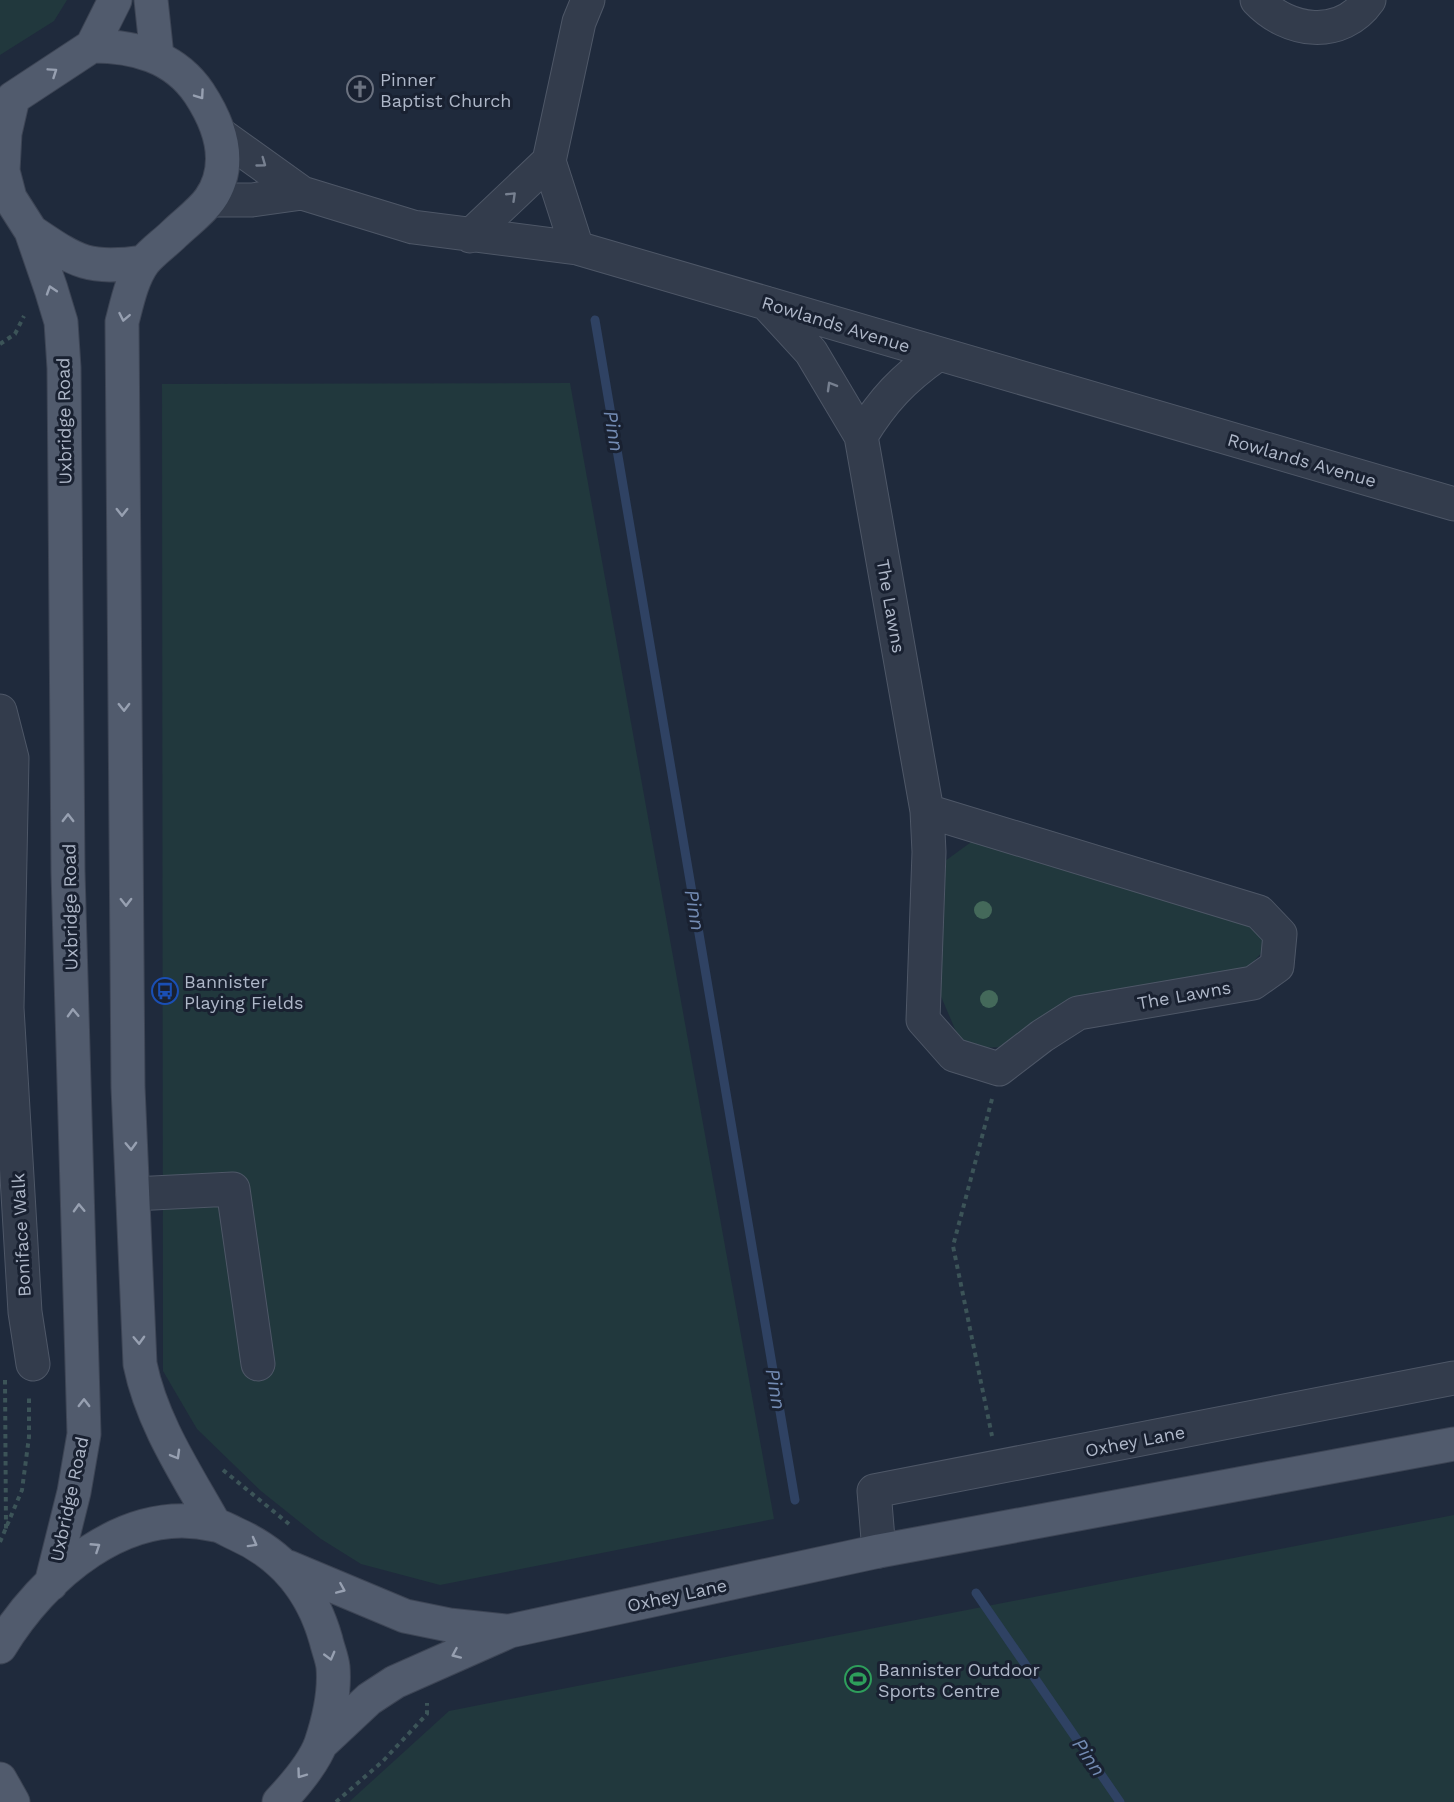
<svg xmlns="http://www.w3.org/2000/svg" width="1454" height="1802" viewBox="0 0 1454 1802" font-family="'Work Sans',sans-serif">
<style>
.green{fill:#21383d}
.lines{fill:none;stroke-linecap:round;stroke-linejoin:round}
.stream{stroke:#2f4263;stroke-width:9}
.minor-casing{stroke:#4e5767;stroke-width:35}
.major-casing{stroke:#3d4555;stroke-width:35}
.path{stroke:#3c5458;stroke-width:4;stroke-dasharray:4.5 4.5;stroke-linecap:butt}
.minor{stroke:#333c4c;stroke-width:33}
.major{stroke:#515b6d;stroke-width:33}
.tree{fill:#44695a}
.oneway{stroke:#97a0b1}
.oneway2{stroke:#778090}
.labels{text-anchor:middle;dominant-baseline:central;stroke-width:6;stroke-linejoin:round;paint-order:stroke}
.poi-label{font-size:18px;fill:#aeb7c8;stroke:#192131;text-anchor:start}
.street-label{font-size:18px;fill:#aeb7c8;stroke:#192131}
.water-label{font-size:20px;font-style:italic;fill:#738bb3;stroke:#192131}
</style>
<rect width="100%" height="100%" fill="#1f2a3c"/>
<!-- green -->
<path class="green" d="M0,0H67L54,21L0,55Z
M570,383L774,1519L440,1585L361,1564L321,1539L261,1491L197,1429L163,1371L162,384Z
M974,840L1250,922L1267,947L1241,975L1013,1047L963,1048L940,994L945,861Z
M1454,1515V1802H349L449,1711Z"/>
<g class="lines">
<!-- stream -->
<path class="stream" d="M595,320L795,1500
M976,1593L1120,1802"/>
<defs>
<path id="minor" d="M1257,0C1288,33 1341,40 1369,0
M221,135L302,193
M549,161L579,22L588,0
M210,200H252L302,193L413,227L577,248L1454,504
M470,236L549,161L577,248
M766,303L811,352L861,436L927,811L1259,912L1280,934L1277,966L1253,983L1078,1013L1042,1036L999,1069L954,1055L923,1020L929,852L927,811
M861,436C883,400 903,379 937,355
M0,711L12,758L7,1008L25,1312L33,1364
M133,1194L233,1189L258,1364
M879,1551L874,1491L1454,1378"/>
<path id="major" d="M151,0L157,56
M92,46C134,46 174,56 199,93C220,125 234,164 210,199C201,212 185,223 174,234C165,243 152,252 144,262C132,278 127,303 122,322L128,1087L140,1364C152,1423 186,1473 215,1525
M31,231C77,262 87,270 144,262
M288,1567L405,1616L449,1625L505,1631
M51,1584L74,1492L84,1434L68,872L64,368L61,322L51,289L31,231L10,198L3,171L5,133L13,98L92,46L115,0
M0,1647C43,1576 126,1503 215,1525C222,1526 229,1531 236,1534C283,1555 312,1590 326,1640C328,1649 332,1658 333,1667C335,1691 329,1719 321,1743C314,1763 294,1786 279,1802
M321,1744L369,1699L395,1682L510,1631L879,1551L1454,1444
M0,1779L13,1802"/>
</defs>
<!-- minor casing -->
<use href="#minor" class="minor-casing"/>
<!-- major casing -->
<use href="#major" class="major-casing"/>
<!-- path -->
<path class="path" d="M0,344L15,334L24,316
M992,1099L953,1246L992,1436
M5,1380L6,1529
M223,1470L289,1524
M0,1542L22,1490L29,1437V1394
M336,1802L383,1761L427,1714V1703"/>
<!-- minor -->
<use href="#minor" class="minor"/>
<!-- major -->
<use href="#major" class="major"/>
</g>
<!-- trees -->
<g class="tree">
<circle cx="983" cy="910" r="9"/>
<circle cx="989" cy="999" r="9"/>
</g>
<!-- one-way arrows -->
<defs><path id="oneway-chevron" d="M-2-3.5L2.5 0L-2 3.5" fill="none" stroke-width="1.6" stroke-linecap="round" stroke-linejoin="round" transform="scale(1.5)"/></defs>
<g class="oneway">
<use href="#oneway-chevron" transform="translate(53 72) rotate(-34)"/>
<use href="#oneway-chevron" transform="translate(200 95) rotate(55)"/>
<use href="#oneway-chevron" transform="translate(51 290) rotate(-108)"/>
<use href="#oneway-chevron" transform="translate(124 317) rotate(101)"/>
<use href="#oneway-chevron" transform="translate(122 512) rotate(90)"/>
<use href="#oneway-chevron" transform="translate(124 707) rotate(89)"/>
<use href="#oneway-chevron" transform="translate(68 818) rotate(-90)"/>
<use href="#oneway-chevron" transform="translate(126 902) rotate(89)"/>
<use href="#oneway-chevron" transform="translate(73 1013) rotate(-92)"/>
<use href="#oneway-chevron" transform="translate(131 1146) rotate(88)"/>
<use href="#oneway-chevron" transform="translate(79 1208) rotate(-92)"/>
<use href="#oneway-chevron" transform="translate(139 1340) rotate(88)"/>
<use href="#oneway-chevron" transform="translate(84 1403) rotate(-90)"/>
<use href="#oneway-chevron" transform="translate(176 1455) rotate(60)"/>
<use href="#oneway-chevron" transform="translate(253 1543) rotate(29)"/>
<use href="#oneway-chevron" transform="translate(96 1547) rotate(-33)"/>
<use href="#oneway-chevron" transform="translate(341 1589) rotate(23)"/>
<use href="#oneway-chevron" transform="translate(456 1654) rotate(156)"/>
<use href="#oneway-chevron" transform="translate(330 1656) rotate(75)"/>
<use href="#oneway-chevron" transform="translate(301 1774) rotate(126)"/>
</g>
<g class="oneway2">
<use href="#oneway-chevron" transform="translate(262 163) rotate(36)"/>
<use href="#oneway-chevron" transform="translate(512 196) rotate(-44)"/>
<use href="#oneway-chevron" transform="translate(831 386) rotate(-120)"/>
</g>
<!-- icons -->
<defs>
<symbol id="church-ring" viewBox="-11 -11 22 22"><circle r="9.5" fill="#192131" stroke="#6b7280" stroke-width="1.5"/><path d="M-1.2-6h2.4v3.5h3.3v2.4h-3.3V6h-2.4V-.1h-3.3v-2.4h3.3Z" fill="#6b7280"/></symbol>
<symbol id="bus-ring" viewBox="-11 -11 22 22"><circle r="9.5" fill="#192131" stroke="#1a4fb4" stroke-width="1.5"/><path d="M-5-6H5V4H4V6H2V4H-2V6H-4V4H-5ZM-3.5-4V0h7V-4ZM-3.5 1.2v1.5H-2V1.2ZM2 1.2v1.5H3.5V1.2Z" fill="#1a4fb4"/></symbol>
<symbol id="stadium-ring" viewBox="-11 -11 22 22"><circle r="9.5" fill="#192131" stroke="#2e9e5b" stroke-width="1.5"/><path d="M0-5a6.5 5 0 1 0 0 10a6.5 5 0 1 0 0-10ZM-3.5-1.8h7v3.6h-7Z" fill="#2e9e5b"/></symbol>
</defs>
<g fill-rule="evenodd">
<use href="#church-ring" x="345" y="74" width="30" height="30"/>
<use href="#bus-ring" x="150" y="976" width="30" height="30"/>
<use href="#stadium-ring" x="843" y="1664" width="30" height="30"/>
</g>
<g class="labels">
<!-- poi labels -->
<g class="poi-label">
<text x="380" y="79">Pinner<tspan x="380" dy="21">Baptist Church</tspan></text>
<text x="184" y="981">Bannister<tspan x="184" dy="21">Playing Fields</tspan></text>
<text x="878" y="1669">Bannister Outdoor<tspan x="878" dy="21">Sports Centre</tspan></text>
</g>
<!-- street labels -->
<g class="street-label">
<text transform="translate(836 324) rotate(17)">Rowlands Avenue</text>
<text transform="translate(64 421) rotate(-91)">Uxbridge Road</text>
<text transform="translate(1302 460) rotate(16)">Rowlands Avenue</text>
<text transform="translate(891 606) rotate(80)">The Lawns</text>
<text transform="translate(70 907) rotate(-91)">Uxbridge Road</text>
<text transform="translate(1184 995) rotate(-10)">The Lawns</text>
<text transform="translate(21 1235) rotate(-93)">Boniface Walk</text>
<text transform="translate(1135 1441) rotate(-11)">Oxhey Lane</text>
<text transform="translate(69 1499) rotate(-78)">Uxbridge Road</text>
<text transform="translate(677 1595) rotate(-12)">Oxhey Lane</text>
</g>
<!-- water labels -->
<g class="water-label">
<text transform="translate(614 431) rotate(80)">Pinn</text>
<text transform="translate(695 910) rotate(80)">Pinn</text>
<text transform="translate(776 1389) rotate(80)">Pinn</text>
<text transform="translate(1089 1757) rotate(55)">Pinn</text>
</g>
</g>
</svg>
